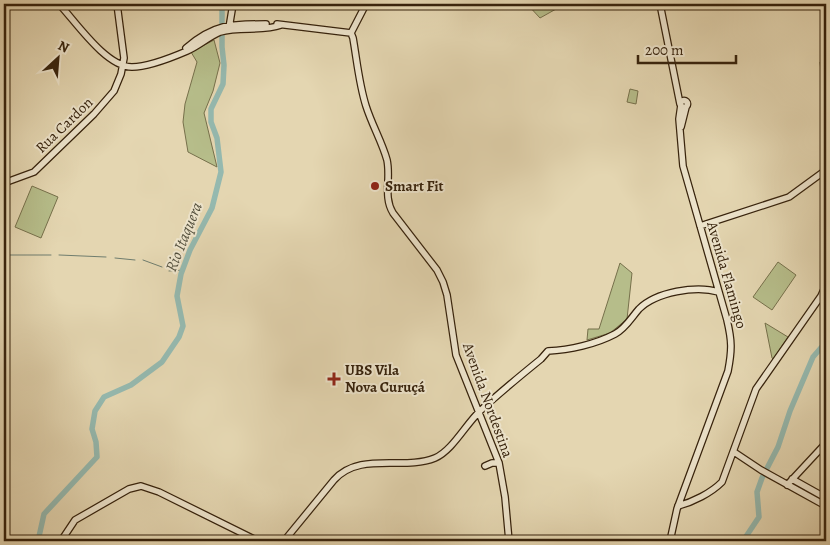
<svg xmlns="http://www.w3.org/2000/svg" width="830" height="545" viewBox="0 0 830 545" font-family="Alegreya,serif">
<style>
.green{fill:#b6bd8a;stroke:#76704b}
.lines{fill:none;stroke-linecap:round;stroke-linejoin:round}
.stream{stroke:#6f7d6e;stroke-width:1}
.river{stroke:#95b9af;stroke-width:5.5}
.secondary-casing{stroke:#36220c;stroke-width:8}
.secondary{stroke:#ede4cc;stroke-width:5.5}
.poi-dot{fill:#8f2418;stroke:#ede4cc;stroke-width:2}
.labels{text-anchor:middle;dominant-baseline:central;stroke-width:4;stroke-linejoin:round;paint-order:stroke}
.street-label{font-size:15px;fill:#36220c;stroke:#ede4cc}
.poi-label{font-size:15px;font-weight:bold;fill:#36220c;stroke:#ede4cc;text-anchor:start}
.water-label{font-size:16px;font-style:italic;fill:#524f3d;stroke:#ede4cc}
</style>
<rect width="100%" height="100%" fill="#e4d6b1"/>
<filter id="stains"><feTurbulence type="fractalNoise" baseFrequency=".004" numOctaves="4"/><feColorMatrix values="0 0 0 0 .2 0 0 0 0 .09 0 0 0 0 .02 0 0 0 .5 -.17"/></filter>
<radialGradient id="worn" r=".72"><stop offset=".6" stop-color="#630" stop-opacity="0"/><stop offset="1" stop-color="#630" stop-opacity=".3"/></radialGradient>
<!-- green -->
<path class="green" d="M527,4H565L540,18Z
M214,40L220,63L213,91L204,113L217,167L188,152L183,122L185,104L197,62L191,52Z
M820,62L826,63V92H823Z
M630,89L638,91L636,104L627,102Z
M32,186L58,197L41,238L15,227Z
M778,262L796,275L772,310L753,297Z
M620,263L632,273L627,319L610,333L587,340L588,329H599Z
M765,323L788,337L773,359L772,358Z"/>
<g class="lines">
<!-- stream -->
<path class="stream" d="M6,255H51
M59,255L106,257
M115,258L135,260
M143,260L162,267
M169,271L183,270"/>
<!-- river -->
<path class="river" d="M38,541L44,514L97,457L96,442L92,429L95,411L104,397L131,385L162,362L179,337L183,326L177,296L181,274L190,250L212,208L221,172L217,138L211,122V109L223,84L224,65L222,47V4
M743,541L759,517L757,492L762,478L778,447L790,411L813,357L826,342"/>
<defs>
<path id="secondary" d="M59,4C76,22 106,67 132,67C148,67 173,57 187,51C199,46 208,37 220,32C240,26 262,32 281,25
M660,4L680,104
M277,24L351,33
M229,28L233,4
M351,33L353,38C357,61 359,84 366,106C372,125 382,142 387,160C391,178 383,197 393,213L437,270L443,282L447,295L456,355L499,463L505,497L509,541
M351,33L366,4
M186,48C214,24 231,24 266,24
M680.5 104a3.5 3.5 0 1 1 7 0a3.5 3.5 0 1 1-7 0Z
M681,127L686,107
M4,183L34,172L94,114L114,91L121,74L124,58L117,4
M700,226L789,197L826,170
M734,452L761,470L826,506
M485,466L492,463H499
M792,479L826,498
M787,485L826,443
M678,506C693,502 711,493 722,482L756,389L821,296L825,287L826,273
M61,541L75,520L129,489L141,486L159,492L258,541
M284,541L334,480C360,451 403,471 435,458C452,451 466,424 480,411C499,393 520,376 541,359L548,351C570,350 596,344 615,334C626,328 631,318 639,309C656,292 696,285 719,292
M670,541L677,509L728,371C732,350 732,341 727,320L683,166L679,119L681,105"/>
</defs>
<!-- secondary casing -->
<use href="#secondary" class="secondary-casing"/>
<!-- secondary -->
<use href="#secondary" class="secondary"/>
</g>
<!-- markers -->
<g class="poi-dot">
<circle cx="375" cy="186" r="5"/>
<path d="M331.5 371.5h5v5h5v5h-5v5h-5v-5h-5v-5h5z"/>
</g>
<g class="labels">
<!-- street labels -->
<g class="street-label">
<text transform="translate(64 125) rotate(-44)">Rua Cardon</text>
<text transform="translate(727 275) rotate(74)">Avenida Flamingo</text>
<text transform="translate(488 400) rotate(70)">Avenida Nordestina</text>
</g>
<!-- poi labels -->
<g class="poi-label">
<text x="385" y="186">Smart Fit</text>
<text x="345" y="370">UBS Vila<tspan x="345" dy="17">Nova Curuçá</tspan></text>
</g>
<!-- water labels -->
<g class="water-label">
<text transform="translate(184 237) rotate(-68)">Rio Itaquera</text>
</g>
</g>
<!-- margin -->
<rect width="830" height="545" fill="none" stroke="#e4d6b1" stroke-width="20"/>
<rect x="5" y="5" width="820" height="535" fill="none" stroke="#36220c" stroke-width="2.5"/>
<rect x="10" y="10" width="810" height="525" fill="none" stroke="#36220c"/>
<!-- north arrow -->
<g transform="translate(58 58) rotate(26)" stroke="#ede4cc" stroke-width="4" paint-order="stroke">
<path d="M0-4L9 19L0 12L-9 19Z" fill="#36220c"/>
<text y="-8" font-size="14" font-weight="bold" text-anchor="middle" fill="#36220c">N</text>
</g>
<!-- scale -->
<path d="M638 55v8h98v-8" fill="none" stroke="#36220c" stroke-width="2.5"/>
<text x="645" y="55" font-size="15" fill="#36220c" stroke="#ede4cc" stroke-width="4" paint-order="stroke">200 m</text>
<rect width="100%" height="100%" filter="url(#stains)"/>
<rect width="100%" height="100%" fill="url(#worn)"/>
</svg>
